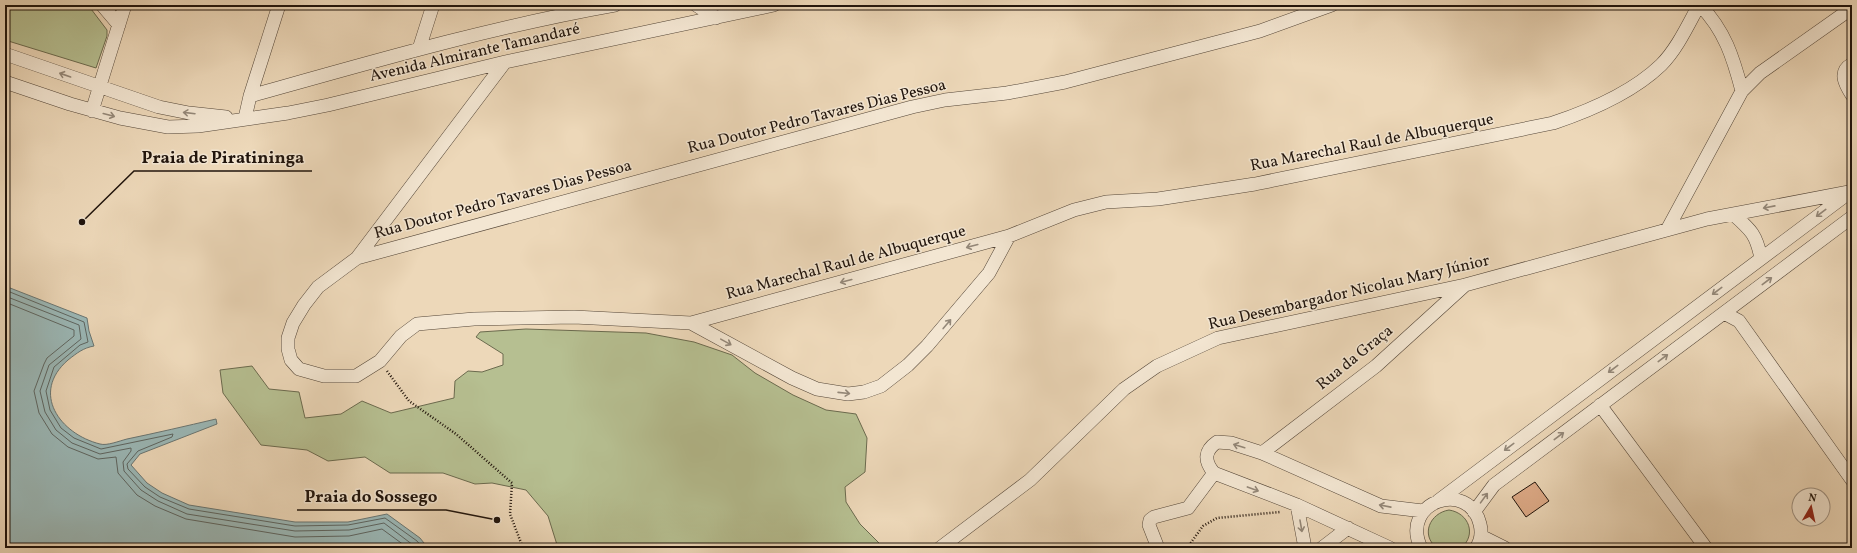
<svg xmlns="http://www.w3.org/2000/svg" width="1857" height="553" viewBox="0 0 1857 553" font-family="Vollkorn,serif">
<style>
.green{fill:#b6bf91;stroke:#6b6a4e}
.water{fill:#9bb8b7;stroke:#6a7673}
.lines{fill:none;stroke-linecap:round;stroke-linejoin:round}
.shore{stroke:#5e6662;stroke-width:1}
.building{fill:#deab88;stroke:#20140c}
.minor-casing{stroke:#534537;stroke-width:14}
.path{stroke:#20140c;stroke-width:2.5;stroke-dasharray:1 2;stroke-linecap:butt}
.minor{stroke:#f3e6d2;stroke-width:13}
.oneway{stroke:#948879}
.labels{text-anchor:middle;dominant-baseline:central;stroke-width:3;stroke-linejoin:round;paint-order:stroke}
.street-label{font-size:16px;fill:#20140c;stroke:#f3e6d2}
.leader{fill:none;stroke:#20140c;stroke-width:1.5}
.callout-dot{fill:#20140c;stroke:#f3e6d2;stroke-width:1.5}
.callout-label{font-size:17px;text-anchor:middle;font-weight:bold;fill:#20140c;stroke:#f3e6d2;stroke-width:3;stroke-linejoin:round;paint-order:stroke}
</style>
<rect width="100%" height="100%" fill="#edd8b9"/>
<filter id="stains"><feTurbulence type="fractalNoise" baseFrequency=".005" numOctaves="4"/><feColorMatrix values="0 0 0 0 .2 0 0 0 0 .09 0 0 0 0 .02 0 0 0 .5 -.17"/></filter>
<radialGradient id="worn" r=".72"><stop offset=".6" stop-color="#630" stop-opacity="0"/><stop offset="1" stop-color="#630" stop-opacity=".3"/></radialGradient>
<!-- green -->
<path class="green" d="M5,5H88L107,30V36L96,68L5,40Z
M526,329L646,333L694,342L732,355L755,373L793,395L826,410L856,414L867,438L865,472L845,487L846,502L860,524L884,548H558L548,516L526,490L492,483L475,484L443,473H390L365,457L328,461L307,450L261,445L223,393L220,370L252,366L269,389L299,392L305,418L341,414L362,401L391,413L454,398L455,381L468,371L482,372L503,365V354L476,337L480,332Z
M1449,510C1469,513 1477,535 1461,548H1437C1420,535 1430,513 1449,510Z"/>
<!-- water -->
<path class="water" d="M5,286L87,318L89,331L94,346C83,348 77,353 68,360C30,393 60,434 100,444C107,446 119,441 127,439C156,433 186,426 216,419L217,424L140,454L131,465L147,483L162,493L189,505L295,522H348L387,514L420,538L428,548H5Z"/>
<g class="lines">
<!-- shore -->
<path class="shore" d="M5,290L84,322L88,342L80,345L54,367L46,391L50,410L61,428L74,438L101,449L173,434L172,437L138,451L127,464L128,469L145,487L160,497L189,509L295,526L348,525L385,518L417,541L423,548
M5,296L79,325L81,339L49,365L40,391L45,412L56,430L72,443L100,454L131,448V451L123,462L124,471L141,490L158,501L187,514L295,531L349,530L384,523L417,548
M5,302L74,330V336L47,358L44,364L34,391L39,413L52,434L68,447L98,459L116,457L118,473L137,495L155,506L186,519L295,537L349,536L382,529L408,548"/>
</g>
<!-- building -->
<path class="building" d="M1535,482L1549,501L1526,517L1512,497Z"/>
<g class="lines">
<defs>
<path id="minor" d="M102,5L119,25
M696,5L716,18
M1700,5C1725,31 1733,57 1742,91
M419,49L433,5
M5,54L159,107L189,113L226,117
M505,62L357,258L318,287L304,305L293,323L288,338V349L291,360L299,369L324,376H356L380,361L401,336L417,324L474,319L574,317L691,323L1009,236L1074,210L1106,202L1158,199L1255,184L1553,123C1589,111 1633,92 1661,65C1677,49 1688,25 1699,5
M1852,64C1838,72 1845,84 1852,95
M5,82L70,104L120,118L168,127L198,126L288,113L328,105L505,62L774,5
M250,96C371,62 491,27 615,5
M92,111L125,5
M245,118L250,96L279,5
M1733,214C1751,230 1756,234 1761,258
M1667,230L1742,91L1760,73L1852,8
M357,258L912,107L945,100L1007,93L1065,82L1260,31L1332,5
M1724,313L1739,321L1852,480
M691,323L792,378L817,389L848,394L864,392L881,386L908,365L927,346L989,273L1009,236
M1600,405L1706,548
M1262,453L1376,366L1464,286
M1438,501L1846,195
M1297,505L1305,548
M1474,512L1494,485L1852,217
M1481,536L1505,548
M940,548L1030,480L1124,389L1157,366L1218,338L1465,285L1707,219L1849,192
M1158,548L1149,525L1150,520L1154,517L1188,508L1214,473
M1322,548L1348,528
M1390,548L1297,505L1214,473C1204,461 1204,451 1217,442L1231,443L1262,453L1381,506L1423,511
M1421,548C1399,501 1469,479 1480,524C1482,532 1481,541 1476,548"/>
</defs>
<!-- minor casing -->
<use href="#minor" class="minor-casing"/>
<!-- path -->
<path class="path" d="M387,371L409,401L456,434L512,483L510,514L523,548
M1187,548L1203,526L1217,518L1280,512"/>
<!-- minor -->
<use href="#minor" class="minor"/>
</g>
<!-- one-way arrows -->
<defs><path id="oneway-shaft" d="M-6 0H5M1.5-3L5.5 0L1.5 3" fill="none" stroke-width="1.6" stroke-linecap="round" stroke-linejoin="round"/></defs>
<g class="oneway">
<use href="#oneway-shaft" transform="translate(65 75) rotate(-161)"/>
<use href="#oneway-shaft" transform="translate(189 113) rotate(-173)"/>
<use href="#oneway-shaft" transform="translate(109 115) rotate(15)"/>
<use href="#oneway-shaft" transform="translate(1769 207) rotate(169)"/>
<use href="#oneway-shaft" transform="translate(1821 213) rotate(143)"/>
<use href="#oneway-shaft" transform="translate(972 246) rotate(165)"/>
<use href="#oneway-shaft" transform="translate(846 281) rotate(165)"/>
<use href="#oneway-shaft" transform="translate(1767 281) rotate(-37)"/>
<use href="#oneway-shaft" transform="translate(1717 291) rotate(143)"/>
<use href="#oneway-shaft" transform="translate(947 324) rotate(-50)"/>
<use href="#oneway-shaft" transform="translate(726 342) rotate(29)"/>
<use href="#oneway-shaft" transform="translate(1663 358) rotate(-37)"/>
<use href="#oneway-shaft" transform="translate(1613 369) rotate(143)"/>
<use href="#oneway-shaft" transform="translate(844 393) rotate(6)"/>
<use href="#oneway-shaft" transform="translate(1559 436) rotate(-37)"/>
<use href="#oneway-shaft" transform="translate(1239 446) rotate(-163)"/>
<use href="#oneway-shaft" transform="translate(1509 447) rotate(143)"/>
<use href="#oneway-shaft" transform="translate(1253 489) rotate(20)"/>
<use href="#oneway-shaft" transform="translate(1484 498) rotate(-54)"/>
<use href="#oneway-shaft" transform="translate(1385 506) rotate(-169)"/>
<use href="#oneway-shaft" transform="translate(1301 526) rotate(80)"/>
</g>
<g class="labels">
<!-- street labels -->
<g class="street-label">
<text transform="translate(475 53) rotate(-13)">Avenida Almirante Tamandaré</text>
<text transform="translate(817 117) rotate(-14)">Rua Doutor Pedro Tavares Dias Pessoa</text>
<text transform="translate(1372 143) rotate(-11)">Rua Marechal Raul de Albuquerque</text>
<text transform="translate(503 200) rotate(-15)">Rua Doutor Pedro Tavares Dias Pessoa</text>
<text transform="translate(846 263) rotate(-15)">Rua Marechal Raul de Albuquerque</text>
<text transform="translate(1349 293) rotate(-13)">Rua Desembargador Nicolau Mary Júnior</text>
<text transform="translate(1355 358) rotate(-39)">Rua da Graça</text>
</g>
</g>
<!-- callouts -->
<path class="leader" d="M82 222L134 171H312M497 520L446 510H297"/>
<g class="callout-dot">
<circle cx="82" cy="222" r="4"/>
<circle cx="497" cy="520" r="4"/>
</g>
<g class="callout-label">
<text x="223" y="163">Praia de Piratininga</text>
<text x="371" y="502">Praia do Sossego</text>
</g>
<!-- margin -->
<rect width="1857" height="553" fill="none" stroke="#edd8b9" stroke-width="20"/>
<rect x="6" y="6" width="1845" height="541" fill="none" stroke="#20140c" stroke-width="2"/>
<rect x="10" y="10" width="1837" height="533" fill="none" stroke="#20140c"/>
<!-- north arrow -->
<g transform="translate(1811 507) rotate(9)"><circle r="19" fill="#f3e6d2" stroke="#9f9283"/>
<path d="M0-3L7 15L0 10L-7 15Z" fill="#8f2418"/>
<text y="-6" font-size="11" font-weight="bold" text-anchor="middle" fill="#20140c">N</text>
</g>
<rect width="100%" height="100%" filter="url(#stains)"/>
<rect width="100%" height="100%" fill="url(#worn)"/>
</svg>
